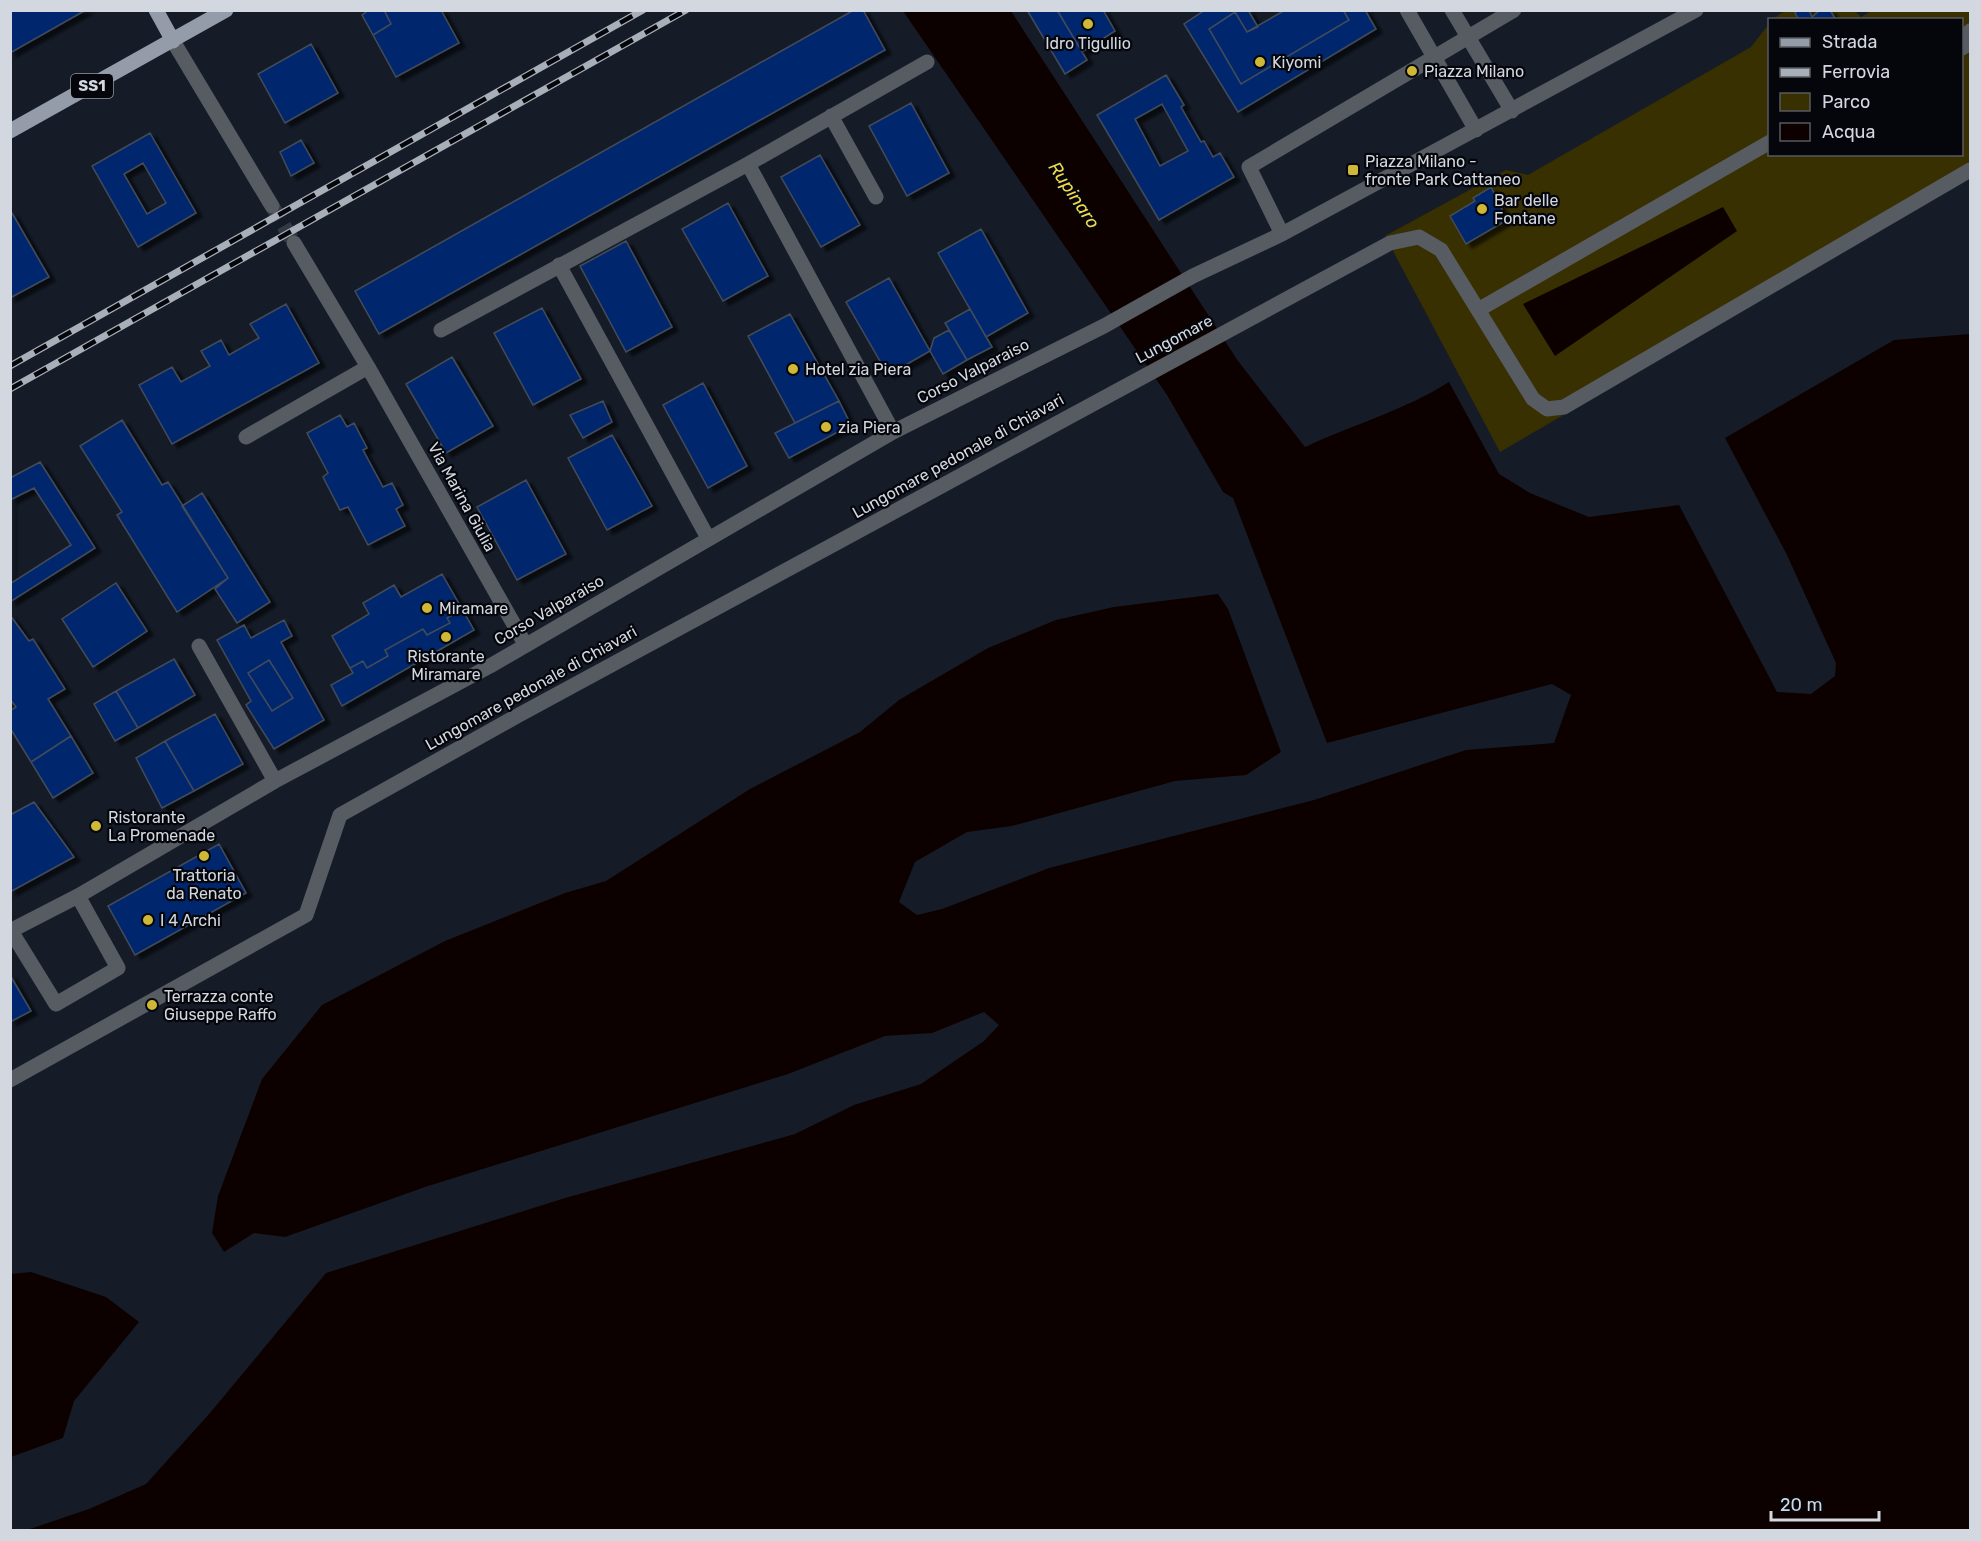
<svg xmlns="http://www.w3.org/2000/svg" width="1981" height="1541" viewBox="0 0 1981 1541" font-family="Rubik,sans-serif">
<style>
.green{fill:#383000}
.water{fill:#0d0100}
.building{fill:#03286e;stroke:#434b59;stroke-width:1.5;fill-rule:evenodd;filter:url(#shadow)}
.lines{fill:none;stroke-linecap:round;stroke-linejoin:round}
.minor-tunnel{stroke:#323844;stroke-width:15;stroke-dasharray:15 8;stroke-linecap:butt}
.minor{stroke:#575b62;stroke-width:15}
.major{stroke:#949caa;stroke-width:15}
.rail-casing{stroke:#a9afb8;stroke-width:7}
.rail{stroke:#04060b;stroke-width:4.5;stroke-dasharray:14;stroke-linecap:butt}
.poi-dot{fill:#cfb837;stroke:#04060b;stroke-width:2}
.labels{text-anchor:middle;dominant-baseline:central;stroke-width:4.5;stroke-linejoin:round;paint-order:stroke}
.shield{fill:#04060b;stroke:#9599a0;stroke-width:1.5}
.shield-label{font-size:15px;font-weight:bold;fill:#d3d8e0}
.poi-label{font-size:16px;fill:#d3d8e0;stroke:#04060b;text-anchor:start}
.street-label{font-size:16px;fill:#d3d8e0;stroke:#04060b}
.water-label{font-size:18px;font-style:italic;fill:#f3d849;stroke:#04060b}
</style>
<defs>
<filter id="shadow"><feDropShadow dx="6" dy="4" stdDeviation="1.5" flood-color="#0009"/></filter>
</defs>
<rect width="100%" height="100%" fill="#151c28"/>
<!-- green -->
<path class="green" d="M1786,10L1855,11L1861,17L1871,11H1970V178L1500,452L1385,236L1506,170L1528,175L1751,47L1769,24L1770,154H1962V20L1773,19Z"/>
<!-- water -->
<path class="water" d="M903,11H1011L1238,361L1305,447C1352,425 1405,410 1449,382L1499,474L1530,493L1589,517L1679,505L1777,692L1811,694L1835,676L1836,663L1787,555L1725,438L1894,340L1970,334V1530H27L89,1509L146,1484L210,1413L326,1273L565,1198L795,1134L854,1105L921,1084L984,1041L999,1025L984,1012L932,1033L885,1036L788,1074L425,1187L285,1237L254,1233L224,1252L212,1233L218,1196L262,1079L322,1005L445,941L565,893L606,881L750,789L860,732L899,700L988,648L1056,620L1114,607L1218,594L1228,609L1281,752L1246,775L1175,781L1012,826L967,832L915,862L899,902L917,915L942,909L1049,868L1314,800L1466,750L1554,743L1571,695L1552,684L1327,743L1233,498L1223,492L1167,395Z
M1723,207L1737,231L1555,356L1523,304Z
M31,1272L106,1297L139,1322L74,1401L63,1438L11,1457V1274Z"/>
<!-- building -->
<path class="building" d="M10,10H86L10,53Z
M369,10H384L391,24L373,35L362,15Z
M384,10H441L459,43L396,77L373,35L391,24Z
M854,10H863L885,50L379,334L355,291Z
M1027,10H1057L1087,60L1065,74Z
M1057,10H1103L1115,31L1082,52Z
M1205,10H1248L1258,27L1247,32L1235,12L1209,29L1241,84L1349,20L1343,10H1365L1376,29L1238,112L1184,24Z
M1285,10H1343L1349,20L1241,84L1209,29L1235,12L1247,32Z
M1798,10H1809L1812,17L1820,10H1830L1836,20H1799L1795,13Z
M311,44L338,93L285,123L258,74Z
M1166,75L1184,105L1181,107L1201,142L1204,141L1213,157L1220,153L1234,177L1159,220L1097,115Z
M911,103L949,173L907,196L869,126Z
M1162,104L1188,151L1160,166L1135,119Z
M150,133L196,213L138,247L92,166Z
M301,140L314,163L291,176L280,152Z
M820,155L860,225L821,247L781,177Z
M143,163L166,203L147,214L124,174Z
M1491,187L1507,220L1466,244L1450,216L1475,201L1473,198Z
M728,203L768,276L723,301L682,229Z
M12,213L49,277L10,298V214Z
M981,229L1028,313L986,337L938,253Z
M626,241L672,327L626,352L580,266Z
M889,278L930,351L888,375L846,302Z
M286,304L319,363L172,444L139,385L172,367L181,382L210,366L201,351L221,340L229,355L259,338L250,324Z
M542,308L581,379L533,405L494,333Z
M970,309L992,347L967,360L945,323Z
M790,314L839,401L795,423L748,336Z
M949,330L967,360L943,374L930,351L934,338Z
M452,357L493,426L446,453L406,384Z
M703,383L747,466L708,488L663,405Z
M603,401L612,422L583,438L570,415Z
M839,401L851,425L789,458L775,433Z
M340,415L347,427L354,423L367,448L363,450L383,487L392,483L403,505L396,509L405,526L368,545L348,507L340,510L323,477L328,473L307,433Z
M122,420L162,485L168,482L228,578L177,612L117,515L122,512L80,446Z
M612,435L652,506L607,530L568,458Z
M40,462L95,548L10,602V478Z
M526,480L566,554L517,580L477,507Z
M34,488L71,545L10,584V500Z
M202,493L270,602L237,623L215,589L228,578L182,506Z
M442,574L462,609L447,618L450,623L427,635L423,629L385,650L388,656L367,668L363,661L350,668L332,636L369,614L363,603L394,585L401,597Z
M116,583L147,631L93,667L62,619Z
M462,609L474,630L342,706L331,685L353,673L350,668L363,661L367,668L388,656L385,650L423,629L427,635L450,623L447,618Z
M10,615L29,641L33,639L65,689L48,699L71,736L31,762L10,728V711L16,707L10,699Z
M284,620L292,636L281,642L324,720L274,749L246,705L251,701L217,640L244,625L251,638ZM269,660L293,698L272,711L248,673Z
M174,659L195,695L138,728L116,691Z
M269,660L293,698L272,711L248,673Z
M116,691L138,728L115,741L94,704Z
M215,714L243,764L194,791L165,741Z
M71,736L93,773L53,798L31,762Z
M165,741L194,791L162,808L136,758Z
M34,802L74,857L10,892V815Z
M219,844L246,893L135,955L108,906Z
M10,975L31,1011L10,1022Z"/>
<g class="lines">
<!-- minor-tunnel -->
<path class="minor-tunnel" d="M272,206L294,243"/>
<!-- minor -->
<path class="minor" d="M1407,10L1476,130
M1452,10L1512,111
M173,41L272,206
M1962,48L1967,45L1970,31
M831,116L876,197
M748,164L893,432
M1282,234L1249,167L1514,10
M294,243L368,367L525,644
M559,265L708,538
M1478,310L1770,142
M441,330L748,164L927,62
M246,437L368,367
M199,646L275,781
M10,931L78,896L275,781L490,666L893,432L1104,326L1193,276L1282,234L1696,10
M11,931L56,1004L118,968L78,896
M10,1080L306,915L340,815L517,716L1390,243L1419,237L1441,250L1533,399L1547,409L1564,407L1970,170"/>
<!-- major -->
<path class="major" d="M156,10L173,41
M10,131L226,10"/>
<defs>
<path id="rail" d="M10,366L643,10
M10,389L686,10"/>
</defs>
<!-- rail casing -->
<use href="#rail" class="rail-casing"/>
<!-- rail -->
<use href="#rail" class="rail"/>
</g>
<!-- markers -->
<g class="poi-dot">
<circle cx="1088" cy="24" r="6"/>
<circle cx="1260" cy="62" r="6"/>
<circle cx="1412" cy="71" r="6"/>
<rect x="1347" y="164" width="12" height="12" rx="3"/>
<circle cx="1482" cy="209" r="6"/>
<circle cx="793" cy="369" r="6"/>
<circle cx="826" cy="427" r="6"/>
<circle cx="427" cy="608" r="6"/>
<circle cx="446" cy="637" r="6"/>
<circle cx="96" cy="826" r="6"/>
<circle cx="204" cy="856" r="6"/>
<circle cx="148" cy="920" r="6"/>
<circle cx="152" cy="1005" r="6"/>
</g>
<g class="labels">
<!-- shield labels -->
<rect class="shield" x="71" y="74" width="42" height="24" rx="4.5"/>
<g class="shield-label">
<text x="92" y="86">SS1</text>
</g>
<!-- poi labels -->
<g class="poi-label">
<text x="1088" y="43" text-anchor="middle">Idro Tigullio</text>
<text x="1272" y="62">Kiyomi</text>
<text x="1424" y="71">Piazza Milano</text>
<text x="1365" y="161">Piazza Milano -<tspan x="1365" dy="18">fronte Park Cattaneo</tspan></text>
<text x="1494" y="200">Bar delle<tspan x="1494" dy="18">Fontane</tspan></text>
<text x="805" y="369">Hotel zia Piera</text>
<text x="838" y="427">zia Piera</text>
<text x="439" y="608">Miramare</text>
<text x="446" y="656" text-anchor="middle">Ristorante<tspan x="446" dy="18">Miramare</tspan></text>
<text x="108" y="817">Ristorante<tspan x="108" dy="18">La Promenade</tspan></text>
<text x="204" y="875" text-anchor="middle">Trattoria<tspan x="204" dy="18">da Renato</tspan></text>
<text x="160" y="920">I 4 Archi</text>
<text x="164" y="996">Terrazza conte<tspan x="164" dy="18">Giuseppe Raffo</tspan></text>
</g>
<!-- street labels -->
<g class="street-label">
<text transform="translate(1174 339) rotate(-28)">Lungomare</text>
<text transform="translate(973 371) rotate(-27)">Corso Valparaiso</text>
<text transform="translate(958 456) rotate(-29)">Lungomare pedonale di Chiavari</text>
<text transform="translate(462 497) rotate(61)">Via Marina Giulia</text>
<text transform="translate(549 610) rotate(-30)">Corso Valparaiso</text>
<text transform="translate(531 688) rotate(-29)">Lungomare pedonale di Chiavari</text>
</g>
<!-- water labels -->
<g class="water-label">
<text transform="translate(1074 195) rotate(56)">Rupinaro</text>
</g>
</g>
<!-- border -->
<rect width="1981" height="1541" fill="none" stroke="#d3d8e0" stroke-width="24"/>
<!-- legend -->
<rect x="1768" y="18" width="195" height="138" fill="#04060b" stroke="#575a60" stroke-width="1.5"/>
<rect x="1780" y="38" width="30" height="9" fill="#949caa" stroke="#575a60" stroke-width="1.5"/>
<text x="1822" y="48" font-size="18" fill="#d3d8e0">Strada</text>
<rect x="1780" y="68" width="30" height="9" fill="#a9afb8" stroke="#575a60" stroke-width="1.5"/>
<text x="1822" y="78" font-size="18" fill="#d3d8e0">Ferrovia</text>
<rect x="1780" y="93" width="30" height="18" fill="#383000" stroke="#575a60" stroke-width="1.5"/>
<text x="1822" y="108" font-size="18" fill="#d3d8e0">Parco</text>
<rect x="1780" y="123" width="30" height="18" fill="#0d0100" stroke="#575a60" stroke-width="1.5"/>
<text x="1822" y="138" font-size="18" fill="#d3d8e0">Acqua</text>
<!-- scale -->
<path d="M1771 1511v9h108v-9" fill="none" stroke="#d3d8e0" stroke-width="3"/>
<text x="1780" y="1511" font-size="18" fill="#d3d8e0" stroke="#04060b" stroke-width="4.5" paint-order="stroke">20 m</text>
</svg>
